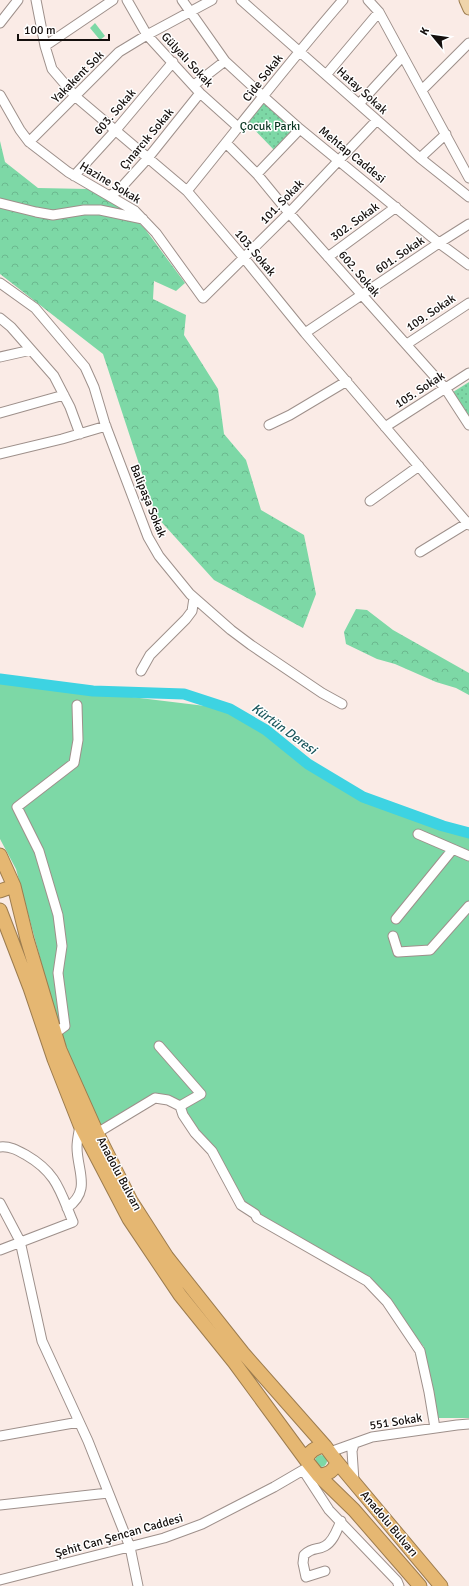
<svg xmlns="http://www.w3.org/2000/svg" width="469" height="1586" viewBox="0 0 469 1586" font-family="Signika,sans-serif">
<style>
.grass{fill:#7dd8a6}
.forest{fill:url(#forest-crowns)}
.park{fill:url(#park-dots)}
.lines{fill:none;stroke-linecap:round;stroke-linejoin:round}
.river{stroke:#3dd3e2;stroke-width:11}
.minor-casing{stroke:#9e908b;stroke-width:11}
.major-casing{stroke:#9c7c4f;stroke-width:13}
.highway-casing{stroke:#9c7c4f;stroke-width:15}
.minor{stroke:#fff;stroke-width:9}
.major{stroke:#efd4aa;stroke-width:11}
.highway{stroke:#e5b772;stroke-width:13}
.labels{text-anchor:middle;dominant-baseline:central;stroke-width:3;stroke-linejoin:round;paint-order:stroke}
.street-label{font-size:12px;fill:#140f0d;stroke:#fff}
.park-label{font-size:12px;fill:#083521;stroke:#fff}
.water-label{font-size:13px;font-style:italic;fill:#1b575d;stroke:#fff}
</style>
<defs>
<pattern id="forest-crowns" width="20" height="18" patternUnits="userSpaceOnUse"><rect width="20" height="18" fill="#7dd8a6"/><path d="M2 6a3 3 0 1 1 6 0M12 15a3 3 0 1 1 6 0" fill="none" stroke="#6bb88e"/></pattern>
<pattern id="park-dots" width="8" height="8" patternUnits="userSpaceOnUse"><rect width="8" height="8" fill="#7dd8a6"/><path d="M2 2h.1M6 6h.1" fill="none" stroke="#6bb88e" stroke-width="1.8" stroke-linecap="round"/></pattern>
</defs>
<rect width="100%" height="100%" fill="#faebe6"/>
<!-- grass -->
<path class="grass" d="M95,23L105,36L100,40L90,28Z
M0,681L230,709L308,764L363,797L411,818L469,837V1418H437L421,1379L420,1364L424,1347L371,1279L243,1204L176,1101L155,1095L98,1128L59,1028L16,869L0,839Z
M315 1461a6 6 0 1 1 12 0a6 6 0 1 1-12 0Z"/>
<!-- forest -->
<path class="forest" d="M0,141L5,162L38,188L88,189L127,211L145,229L185,283L176,291L154,281L153,299L186,315L184,335L218,389L224,434L246,460L261,510L304,535L316,594L303,628L214,580L156,516L103,354L0,274Z
M356,609L367,610L393,630L469,673V695L456,688L436,682L395,664L377,659L346,644L344,632Z"/>
<!-- park -->
<path class="park" d="M263,101L293,130L275,151L247,122Z
M469,382V419L453,392Z"/>
<g class="lines">
<!-- river -->
<path class="river" d="M0,679L93,691L184,694L230,709L266,730L308,764L363,797L443,826L469,833"/>
<defs>
<path id="minor" d="M36,0L45,46L52,69L76,97L187,191L244,258L305,333L469,525
M127,0L147,35L200,93L239,128
M182,0L225,61L264,97L300,129L439,243L469,265
M241,0L420,158L469,197
M368,0L379,12L469,178
M0,23L18,0
M45,46L113,0
M326,75L379,12
M194,85L225,61
M422,90L469,43
M0,95L20,130L29,142L68,172L135,211L156,233L203,298L289,213L377,120
M359,104L403,56
M29,142L119,52L147,35L212,0
M226,143L257,174L289,213L445,388L469,425
M420,158L446,134
M257,174L300,129
M74,176L115,131L173,62
M187,191C239,127 289,62 343,0
M109,196L119,190L148,158L200,93
M0,203L36,212L53,215L84,210H100L143,219
M328,257L396,207
M0,283L35,308L85,367L94,387L105,424L148,537L159,556L190,594L231,630L251,645L322,693L342,704
M0,318L11,327L54,376L70,407L80,434
M305,333L439,243L469,224
M407,344L469,303
M0,357L31,350
M0,413L64,395
M269,425L290,415L347,381
M385,427L469,373
M0,454L62,439L106,426
M370,501L419,466
M420,552L469,522
M141,671L150,655L186,619L192,611L194,598
M418,834L469,856
M396,919L453,849
M393,936L398,952L430,950L469,906
M54,1034L65,1026L58,973L62,946L58,915L39,851L17,807L74,763L78,740L77,705
M159,1046L201,1094L180,1106
M97,1133L155,1098L168,1100L180,1106L183,1115L195,1133L212,1151L241,1205L255,1214L257,1218L367,1281L387,1302L420,1351L429,1392L435,1428
M0,1147C10,1146 17,1150 26,1155C57,1173 60,1191 73,1222L0,1250
M0,1203L20,1241L42,1341L88,1441L130,1547L138,1586
M67,1208C92,1190 77,1171 77,1147C77,1140 79,1132 80,1125
M0,1436L79,1422
M330,1452L372,1437L457,1425L469,1424
M303,1470L329,1510L397,1581L399,1586
M354,1481L352,1451L354,1444
M0,1505L108,1493
M325,1571L306,1577L303,1563L304,1555C314,1546 316,1551 325,1546C334,1541 337,1529 341,1521
M0,1580L164,1538L202,1524L274,1487L310,1466"/>
<path id="major" d="M465,0L469,9"/>
<path id="highway" d="M0,855L14,886L27,939L60,1050L97,1133L131,1201L167,1257L243,1353L325,1446
M0,891L14,886
M0,910L30,988L54,1059L80,1125L129,1219L180,1295L234,1362L306,1460
M325,1446L337,1462C334,1471 328,1475 318,1475L306,1460C309,1451 316,1447 325,1446Z
M337,1462L441,1586
M318,1475L354,1510L420,1586"/>
</defs>
<!-- minor casing -->
<use href="#minor" class="minor-casing"/>
<!-- major casing -->
<use href="#major" class="major-casing"/>
<!-- highway casing -->
<use href="#highway" class="highway-casing"/>
<!-- minor -->
<use href="#minor" class="minor"/>
<!-- major -->
<use href="#major" class="major"/>
<!-- highway -->
<use href="#highway" class="highway"/>
</g>
<g class="labels">
<!-- street labels -->
<g class="street-label">
<text transform="translate(187 60) rotate(47)">Gülyalı Sokak</text>
<text transform="translate(78 77) rotate(-45)">Yakakent Sok</text>
<text transform="translate(263 78) rotate(-52)">Cide Sokak</text>
<text transform="translate(362 91) rotate(42)">Hatay Sokak</text>
<text transform="translate(115 112) rotate(-49)">603. Sokak</text>
<text transform="translate(147 139) rotate(-50)">Çınarcık Sokak</text>
<text transform="translate(352 155) rotate(39)">Mehtap Caddesi</text>
<text transform="translate(110 183) rotate(31)">Hazine Sokak</text>
<text transform="translate(282 202) rotate(-46)">101. Sokak</text>
<text transform="translate(355 222) rotate(-36)">302. Sokak</text>
<text transform="translate(255 253) rotate(50)">103. Sokak</text>
<text transform="translate(400 255) rotate(-34)">601. Sokak</text>
<text transform="translate(359 274) rotate(49)">602. Sokak</text>
<text transform="translate(431 313) rotate(-34)">109. Sokak</text>
<text transform="translate(420 390) rotate(-33)">105. Sokak</text>
<text transform="translate(148 501) rotate(68)">Balipaşa Sokak</text>
<text transform="translate(119 1174) rotate(62)">Anadolu Bulvarı</text>
<text transform="translate(396 1422) rotate(-9)">551 Sokak</text>
<text transform="translate(389 1524) rotate(50)">Anadolu Bulvarı</text>
<text transform="translate(119 1536) rotate(-16)">Şehit Can Şencan Caddesi</text>
</g>
<!-- park labels -->
<g class="park-label">
<text x="270" y="126">Çocuk Parkı</text>
</g>
<!-- water labels -->
<g class="water-label">
<text transform="translate(284 729) rotate(36)">Kürtün Deresi</text>
</g>
</g>
<!-- north arrow -->
<g transform="translate(433 36) rotate(299)" stroke="#ffffff" stroke-width="3" paint-order="stroke">
<path d="M0-3L7 15L0 10L-7 15Z" fill="#140f0d"/>
<text y="-6" font-size="11" font-weight="bold" text-anchor="middle" fill="#140f0d">K</text>
</g>
<!-- scale -->
<path d="M18 34v6h91v-6" fill="none" stroke="#140f0d" stroke-width="2"/>
<text x="24" y="34" font-size="12" fill="#140f0d" stroke="#ffffff" stroke-width="3" paint-order="stroke">100 m</text>
</svg>
